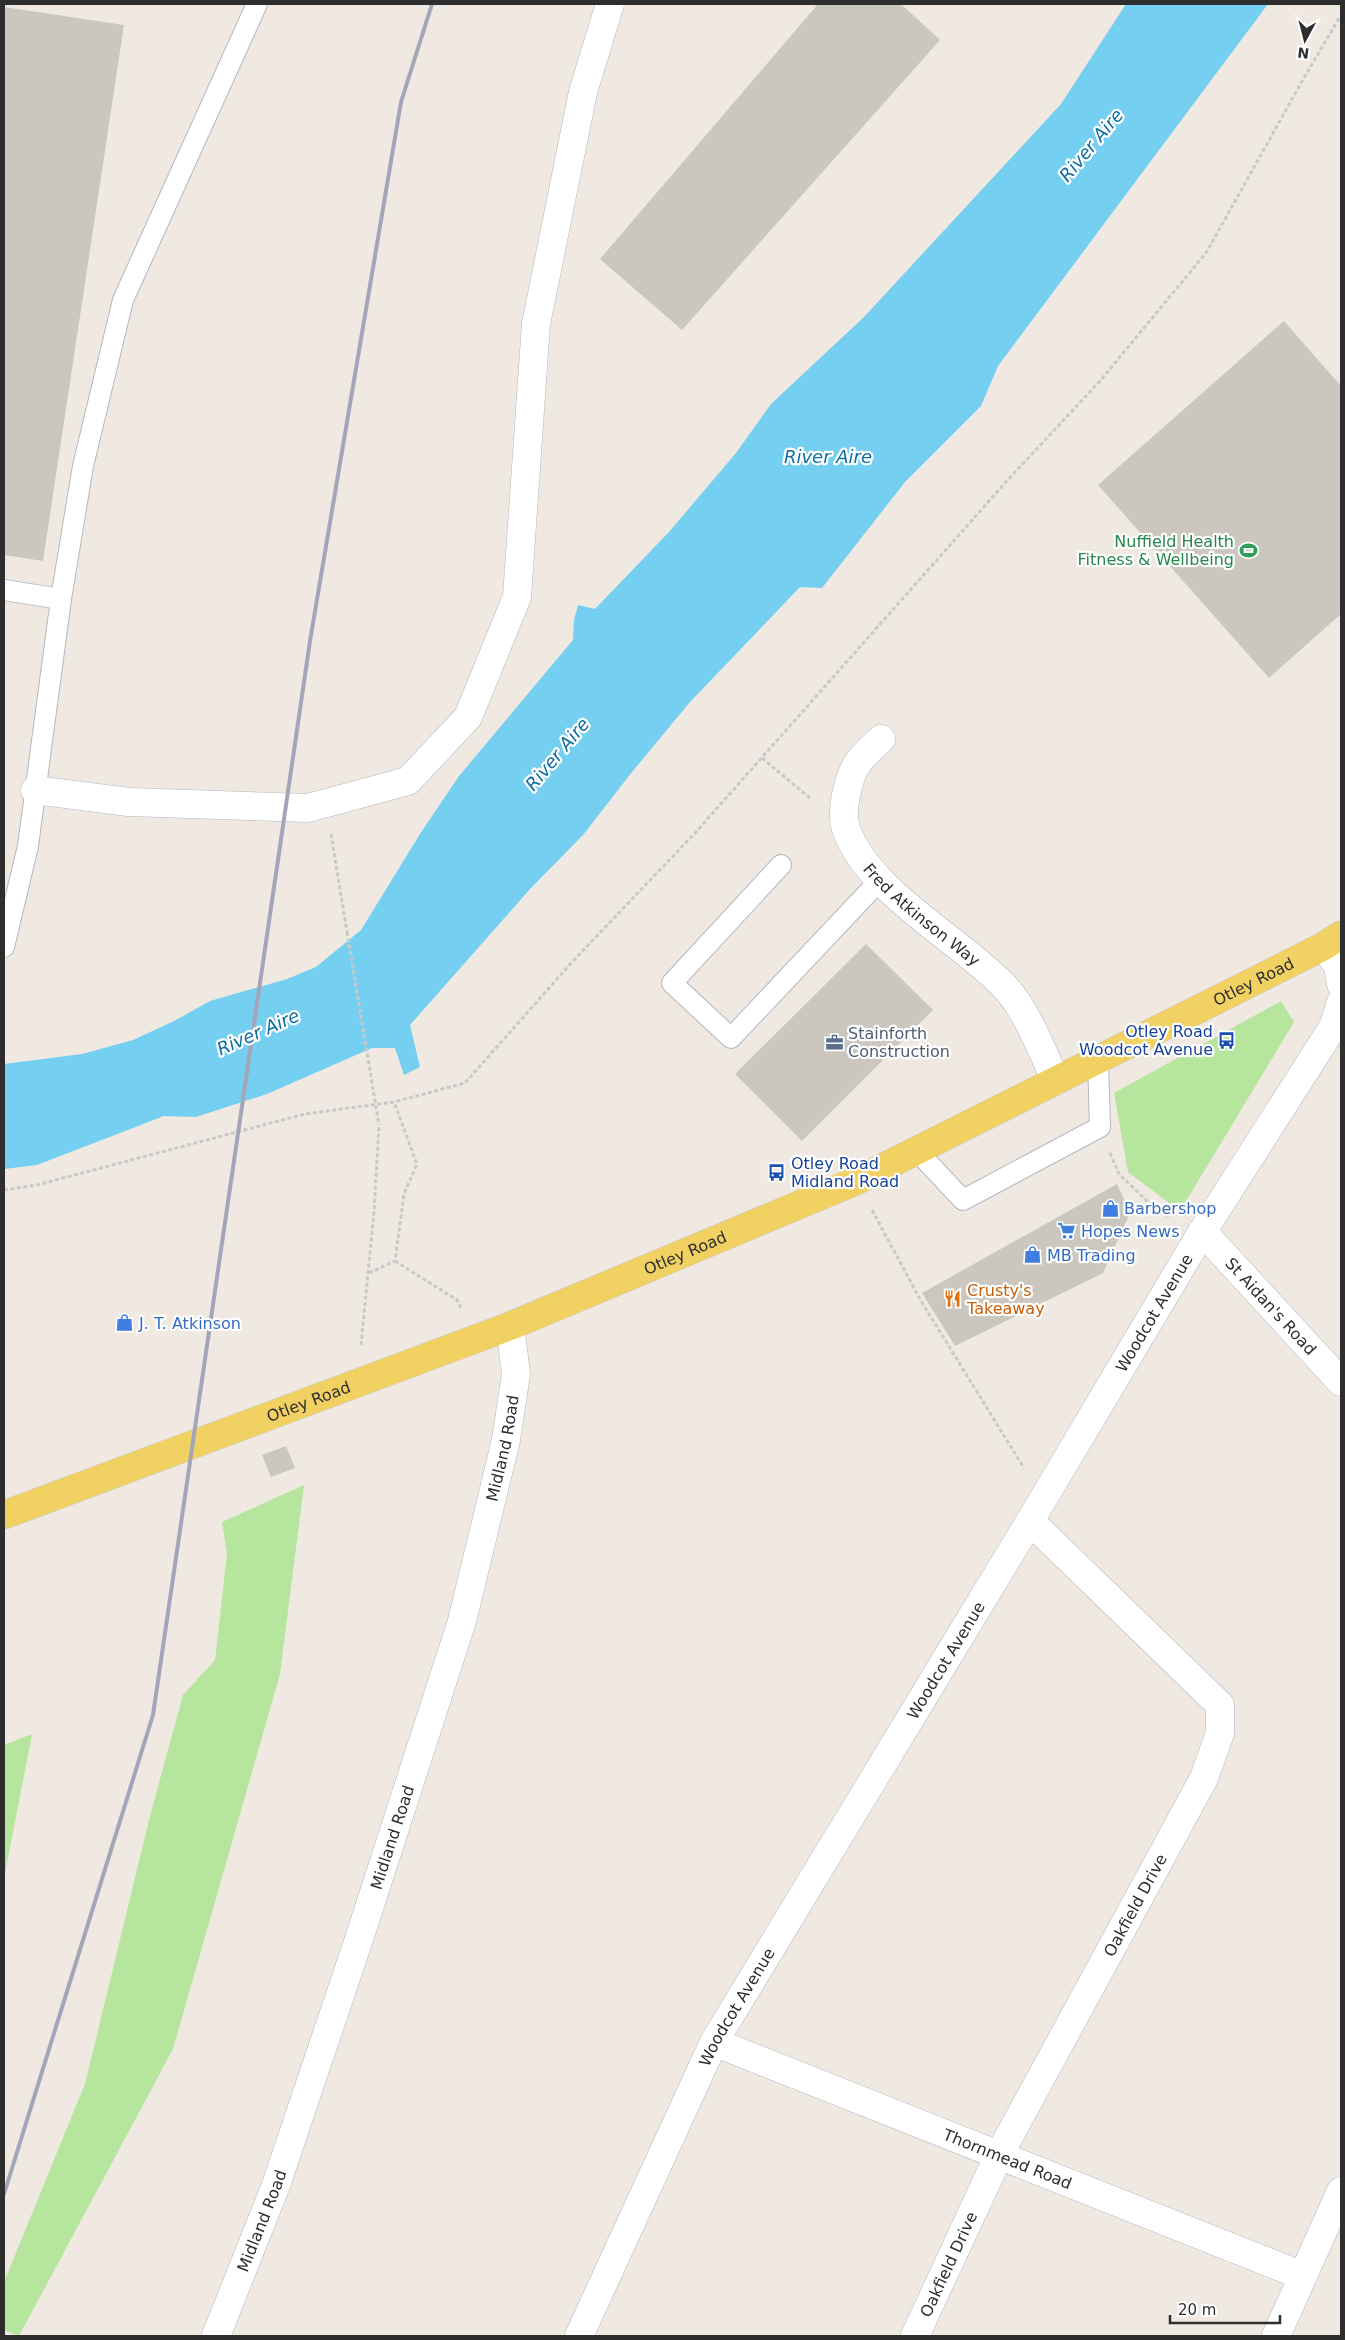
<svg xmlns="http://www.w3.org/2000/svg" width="1345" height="2340" viewBox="0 0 1345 2340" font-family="'DejaVu Sans',sans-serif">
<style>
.green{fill:#b6e59e}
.water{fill:#75cff0}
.building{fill:#cbc7bf}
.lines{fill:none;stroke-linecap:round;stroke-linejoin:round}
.service-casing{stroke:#b4b7c1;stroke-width:22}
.minor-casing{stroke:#b4b7c1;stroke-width:29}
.primary-casing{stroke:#c9c9c9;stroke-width:29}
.path{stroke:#c9c9c9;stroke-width:3;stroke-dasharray:4 2.5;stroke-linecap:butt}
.service{stroke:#fff;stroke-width:20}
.minor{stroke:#fff;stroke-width:28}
.primary{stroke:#f2d163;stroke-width:28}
.rail{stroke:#a3a6b8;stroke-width:4}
.path-bridge{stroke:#c9c9c9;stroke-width:3;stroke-dasharray:4 2.5;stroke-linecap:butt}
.labels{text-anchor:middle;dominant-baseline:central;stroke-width:4.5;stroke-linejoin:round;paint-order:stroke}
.leisure-label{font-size:16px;fill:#27864d;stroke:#fff;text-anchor:end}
.street-label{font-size:16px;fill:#2e2e2e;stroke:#fff}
.transit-label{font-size:16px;fill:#164399;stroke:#fff;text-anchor:end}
.service-label{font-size:16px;fill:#4e5e75;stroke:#fff;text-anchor:start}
.shop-label{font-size:16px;fill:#366cbe;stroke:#fff;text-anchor:start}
.food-label{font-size:16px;fill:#c56008;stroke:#fff;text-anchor:start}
.water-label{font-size:18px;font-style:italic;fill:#0d6fa3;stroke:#fff}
</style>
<rect width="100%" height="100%" fill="#efe9e1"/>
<!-- green -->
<path class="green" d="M1281,1001L1294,1022L1180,1211L1128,1172L1114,1093Z
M304,1485L280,1674L173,2049L19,2336L4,2330V2282L85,2084L150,1816L183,1695L215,1660L227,1554L222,1522Z
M32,1734L4,1879V1745Z"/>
<!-- water -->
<path class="water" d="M1126,4H1268L998,366L981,406L905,482L822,588L800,587L690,702L632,772L583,835L530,889L410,1025L420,1067L404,1075L395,1048H372L267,1094L196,1117L164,1116L37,1165L4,1169V1064L82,1054L133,1040L174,1021L210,1001L287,979L316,967L361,930L420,834L459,776L573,640L574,620L578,605L595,609L669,532L736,453L771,404L864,317L1061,104Z"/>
<!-- building -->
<path class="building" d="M818,4H901L940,40L682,330L600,259Z
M4,7L124,25L43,561L4,555Z
M1284,321L1341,386V614L1269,678L1098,485Z
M866,944L933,1010L802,1141L735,1074Z
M1117,1184L1130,1213L1103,1273L955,1346L922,1293Z
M286,1446L295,1468L271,1477L262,1455Z"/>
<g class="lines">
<defs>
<path id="service" d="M4,590L61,599
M781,865L672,983L731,1038L880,880
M4,947L28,846L61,599L83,466L123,300L257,4
M917,1151L963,1200L1100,1127L1098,1060"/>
<g id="minor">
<path id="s1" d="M881,739C873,747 863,755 857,764C848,779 840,812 846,829C868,891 957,938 1003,985C1026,1008 1042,1051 1056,1081"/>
<path d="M35,790L129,802L308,808L408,781L468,717L517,597L536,324L583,92L610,4"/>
<path d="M1324,946L1338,966L1341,984"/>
<path id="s2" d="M1202,1231L1341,1382"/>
<path id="s3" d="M714,2042L1303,2276"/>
<path id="s4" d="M216,2336L276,2185L359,1939L462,1621L506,1440L516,1374L510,1326"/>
<path id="s5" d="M579,2336L714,2042L1030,1521L1199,1237L1333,1027L1341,1002"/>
<path id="s6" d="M915,2336L999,2155L1204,1778L1220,1733V1705L1030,1521"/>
<path d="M1276,2336L1341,2191"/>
</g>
<g id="primary">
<path id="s7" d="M4,1515L510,1326L856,1181L1324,946L1341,935"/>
</g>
</defs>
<!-- service casing -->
<use href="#service" class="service-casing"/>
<!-- minor casing -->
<use href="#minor" class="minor-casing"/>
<!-- primary casing -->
<use href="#primary" class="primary-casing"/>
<!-- path -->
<path class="path" d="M762,758L811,799
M331,834L347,932
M1110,1153L1119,1174L1148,1202L1171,1218
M4,1190L37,1185L305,1114L394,1102L465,1083L572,962L696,832L1005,483L1100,381L1206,253L1305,76L1341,15
M872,1210L921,1301L1024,1468
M395,1261L457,1300L462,1309
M369,1273L395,1261L404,1194L417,1164L394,1102
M361,1345L374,1212L379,1125"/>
<!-- service -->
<use href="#service" class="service"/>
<!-- minor -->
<use href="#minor" class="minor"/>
<!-- primary -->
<use href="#primary" class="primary"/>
<!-- rail -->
<path class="rail" d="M4,2194L153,1715L310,641L401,102L432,4"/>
<!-- path-bridge -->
<path class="path-bridge" d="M347,932L379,1125"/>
</g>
<!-- icons -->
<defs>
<symbol id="stadium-bare" viewBox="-9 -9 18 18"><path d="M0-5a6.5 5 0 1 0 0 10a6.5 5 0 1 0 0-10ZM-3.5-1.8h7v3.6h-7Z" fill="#2e9e5b" stroke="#fff" stroke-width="2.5" paint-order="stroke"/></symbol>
<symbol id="bus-bare" viewBox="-9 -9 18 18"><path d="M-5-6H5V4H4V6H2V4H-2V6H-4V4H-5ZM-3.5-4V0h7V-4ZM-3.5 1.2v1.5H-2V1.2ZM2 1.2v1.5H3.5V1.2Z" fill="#1a4fb4" stroke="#fff" stroke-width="2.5" paint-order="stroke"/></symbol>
<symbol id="office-bare" viewBox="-9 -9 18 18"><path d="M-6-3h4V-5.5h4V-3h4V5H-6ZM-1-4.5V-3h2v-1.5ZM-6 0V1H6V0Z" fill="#5c6f8a" stroke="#fff" stroke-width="2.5" paint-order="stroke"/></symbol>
<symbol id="shop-bare" viewBox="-9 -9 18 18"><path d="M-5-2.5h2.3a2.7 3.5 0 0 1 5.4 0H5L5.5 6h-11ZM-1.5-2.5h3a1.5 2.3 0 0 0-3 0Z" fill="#3f7fe0" stroke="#fff" stroke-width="2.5" paint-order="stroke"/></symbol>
<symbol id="supermarket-bare" viewBox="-9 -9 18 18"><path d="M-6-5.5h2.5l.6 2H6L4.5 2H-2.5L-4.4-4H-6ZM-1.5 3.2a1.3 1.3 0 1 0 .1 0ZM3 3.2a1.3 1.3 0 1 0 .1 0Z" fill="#3f7fe0" stroke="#fff" stroke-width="2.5" paint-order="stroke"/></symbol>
<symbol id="restaurant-bare" viewBox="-9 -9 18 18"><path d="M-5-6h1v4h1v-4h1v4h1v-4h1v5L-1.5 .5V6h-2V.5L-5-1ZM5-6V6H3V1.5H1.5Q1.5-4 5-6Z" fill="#e8710a" stroke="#fff" stroke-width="2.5" paint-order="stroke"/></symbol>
</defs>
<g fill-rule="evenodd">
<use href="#stadium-bare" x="1236" y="538" width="25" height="25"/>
<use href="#bus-bare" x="1214" y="1028" width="25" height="25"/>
<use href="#office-bare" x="822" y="1030" width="25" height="25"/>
<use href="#bus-bare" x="764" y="1160" width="25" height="25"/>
<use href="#shop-bare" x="1098" y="1196" width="25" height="25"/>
<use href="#supermarket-bare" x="1054" y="1218" width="25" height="25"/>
<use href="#shop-bare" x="1020" y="1242" width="25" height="25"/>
<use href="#restaurant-bare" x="940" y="1286" width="25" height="25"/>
<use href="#shop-bare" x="112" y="1310" width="25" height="25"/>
</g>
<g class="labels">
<!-- leisure labels -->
<g class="leisure-label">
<text x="1234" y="541">Nuffield Health<tspan x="1234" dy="18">Fitness &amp; Wellbeing</tspan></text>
</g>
<!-- street labels -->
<g class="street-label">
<text stroke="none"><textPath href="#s1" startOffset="218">Fred Atkinson Way</textPath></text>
<text stroke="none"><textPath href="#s7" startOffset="1360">Otley Road</textPath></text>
<text stroke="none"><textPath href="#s7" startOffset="730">Otley Road</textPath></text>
<text stroke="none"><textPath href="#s2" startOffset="102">St Aidan's Road</textPath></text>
<text stroke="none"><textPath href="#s5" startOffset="1175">Woodcot Avenue</textPath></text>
<text stroke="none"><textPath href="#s7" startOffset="325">Otley Road</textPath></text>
<text stroke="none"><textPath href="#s4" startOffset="934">Midland Road</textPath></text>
<text stroke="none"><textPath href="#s5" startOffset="770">Woodcot Avenue</textPath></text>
<text stroke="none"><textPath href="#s4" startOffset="529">Midland Road</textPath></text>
<text stroke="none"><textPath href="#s6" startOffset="484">Oakfield Drive</textPath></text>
<text stroke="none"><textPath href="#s5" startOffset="365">Woodcot Avenue</textPath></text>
<text stroke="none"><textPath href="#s3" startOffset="316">Thornmead Road</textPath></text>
<text stroke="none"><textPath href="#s4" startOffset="124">Midland Road</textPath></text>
<text stroke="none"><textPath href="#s6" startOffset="79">Oakfield Drive</textPath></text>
</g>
<!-- transit labels -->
<g class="transit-label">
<text x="1213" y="1031">Otley Road<tspan x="1213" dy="18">Woodcot Avenue</tspan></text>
<text x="791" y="1163" text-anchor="start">Otley Road<tspan x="791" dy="18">Midland Road</tspan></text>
</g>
<!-- service labels -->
<g class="service-label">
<text x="848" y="1033">Stainforth<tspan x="848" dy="18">Construction</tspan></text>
</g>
<!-- shop labels -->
<g class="shop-label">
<text x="1124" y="1208">Barbershop</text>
<text x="1081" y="1231">Hopes News</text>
<text x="1047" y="1255">MB Trading</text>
<text x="139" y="1323">J. T. Atkinson</text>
</g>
<!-- food labels -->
<g class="food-label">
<text x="967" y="1290">Crusty's<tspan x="967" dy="18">Takeaway</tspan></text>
</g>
<!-- water labels -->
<g class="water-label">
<text transform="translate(1091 145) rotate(-50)">River Aire</text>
<text x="828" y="456">River Aire</text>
<text transform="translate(557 754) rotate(-50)">River Aire</text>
<text transform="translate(258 1032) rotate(-24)">River Aire</text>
</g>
</g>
<!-- border -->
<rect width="1345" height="2340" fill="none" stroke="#2e2e2e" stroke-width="10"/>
<!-- north arrow -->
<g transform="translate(1305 40) rotate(187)" stroke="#ffffff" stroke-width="4" paint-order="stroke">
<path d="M0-4L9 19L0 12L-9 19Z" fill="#2e2e2e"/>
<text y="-8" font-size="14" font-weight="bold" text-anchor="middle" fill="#2e2e2e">N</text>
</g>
<!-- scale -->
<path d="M1170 2315v8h110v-8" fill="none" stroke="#2e2e2e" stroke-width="2.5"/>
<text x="1178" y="2315" font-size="15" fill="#2e2e2e" stroke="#ffffff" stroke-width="4" paint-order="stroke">20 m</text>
</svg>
